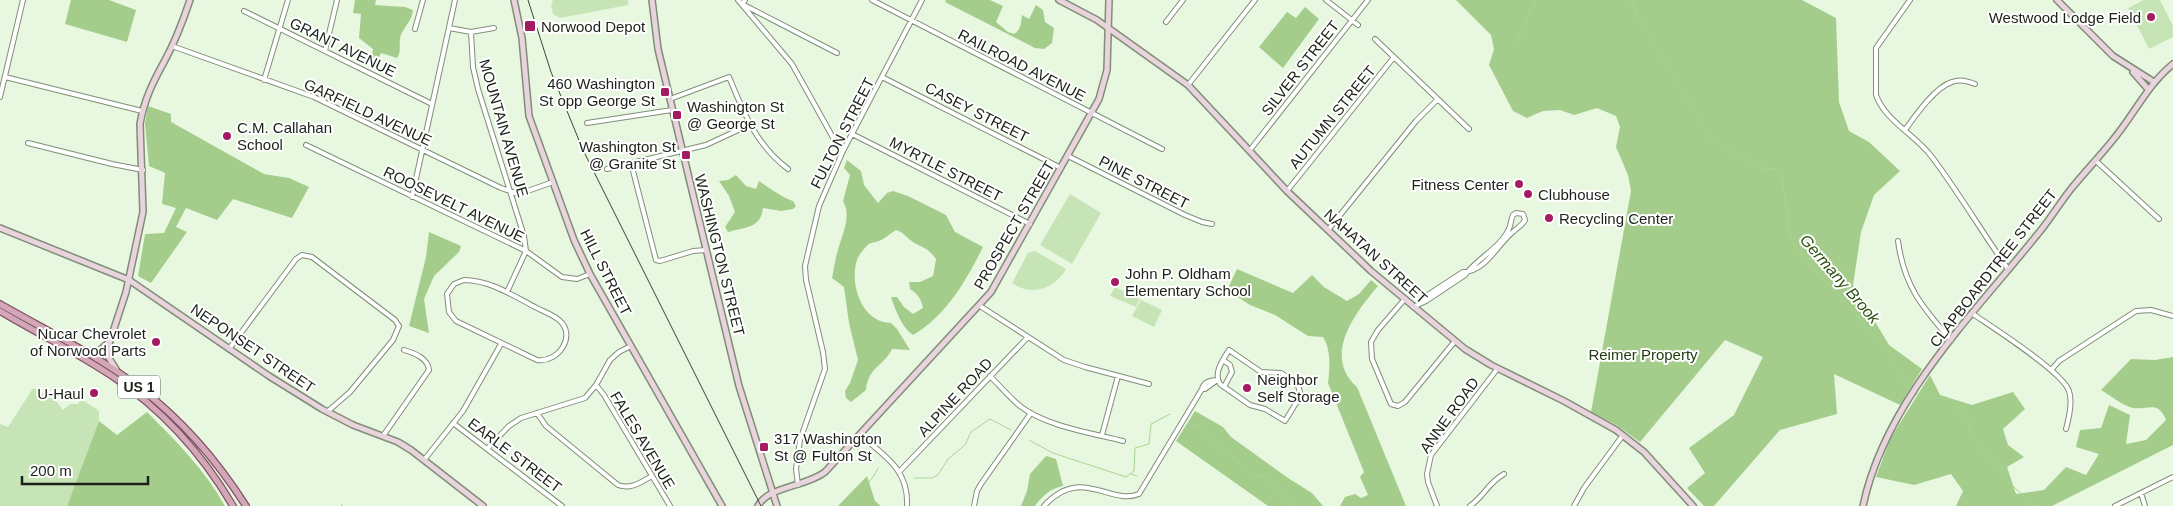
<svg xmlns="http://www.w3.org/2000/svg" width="2173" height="506" viewBox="0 0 2173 506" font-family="Arial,sans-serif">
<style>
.green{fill:#c7e4b7}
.forest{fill:#a4cd8c}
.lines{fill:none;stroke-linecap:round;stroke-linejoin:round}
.stream{stroke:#aad492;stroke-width:1}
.street-casing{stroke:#808e79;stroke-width:6}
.secondary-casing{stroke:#808e79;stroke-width:8}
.primary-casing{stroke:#7f5262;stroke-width:8}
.street{stroke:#fff;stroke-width:4}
.secondary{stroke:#e9d3dc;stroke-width:5}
.primary{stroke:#d3a7b8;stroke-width:5.5}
.rail{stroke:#3d4439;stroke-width:1}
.poi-dot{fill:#a51b62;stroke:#fff;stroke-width:2}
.labels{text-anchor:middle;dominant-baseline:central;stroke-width:4;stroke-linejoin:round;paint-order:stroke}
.shield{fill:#fff;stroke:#60645e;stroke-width:1}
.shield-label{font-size:14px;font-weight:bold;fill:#1c2119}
.poi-label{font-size:15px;fill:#1c2119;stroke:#fff;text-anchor:start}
.street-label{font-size:15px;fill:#1c2119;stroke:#fff}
.park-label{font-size:15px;fill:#233d10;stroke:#fff}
.water-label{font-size:16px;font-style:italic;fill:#2d520f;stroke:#fff}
</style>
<rect width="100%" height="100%" fill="#e8f8e0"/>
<!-- green -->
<path class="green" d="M553,0H628V5L560,18L553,14L551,5Z
M2144,0H2160L2173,26V37L2149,49L2128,8Z
M1070,194L1101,213L1072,264L1040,245Z
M1035,251L1066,269C1054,289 1032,297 1012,283L1028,253Z
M1115,287L1140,299L1136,307L1110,296Z
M1141,300L1162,310L1154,327L1132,316Z
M33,388L56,401L63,410L70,404H78L81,399L99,411V421L67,506H0V424L8,427Z"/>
<!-- forest -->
<path class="forest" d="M71,0H109L136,10L127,42L65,24Z
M355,0H376L375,5L405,7L413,10C412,21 405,25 401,35C398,43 402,51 397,58L381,53L376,64L372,56L373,49L359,38L361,14L353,13Z
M946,0H990L1003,6L996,22L1008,32L1014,34C1021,30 1021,23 1022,15L1029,19L1036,5L1043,10L1045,22L1054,28L1052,43L1044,49L1035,48L945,2Z
M1456,0H1802L1836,18L1839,102L1849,131L1869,142L1900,171L1874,195L1861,232L1853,285L1889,345L1922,369L1900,405L1834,374L1837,414L1780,430L1714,506H1704L1687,488L1705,473L1689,448L1734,415L1763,357L1725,340L1640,442L1618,426L1591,412L1631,191L1628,175L1616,147L1620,127L1616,116L1597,108L1574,115L1560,110L1543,111L1527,118L1513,111L1489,65L1494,49L1491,35Z
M1305,7L1319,19L1283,68L1259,47L1287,12L1296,18Z
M148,106L171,114V122L264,174L289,178L309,187L292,218L233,199L217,220L186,208L176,227L187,232L151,283L138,276L145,234L164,233L176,208L162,204L165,173L149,166L145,124Z
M847,160L861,171L864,185L878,203L887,193L893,191L908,196L946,215L955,232L983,247C966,281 946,316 913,335C902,328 895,309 891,297H897L904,307L913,314L923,308C921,299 918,294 910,289L909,282H920L933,276L936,259C926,245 920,248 909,239C904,235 903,232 896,230C891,233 888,236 883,239C879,242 873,242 869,244C865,247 858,256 857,260C849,284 862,323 891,323L897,329L910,350L892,349C884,366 868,367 866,390L851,402L846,398L845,391L850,383L858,360L849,323L844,287L832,278C834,269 835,259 838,250C842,234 852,217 843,201L850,175L844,168Z
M736,175L746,186L756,189L759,181C768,187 783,198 793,201L796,206L793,209L781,211L763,208C761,228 746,227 728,232L725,227L735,212L729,196L719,181L728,180Z
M429,232L461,246L459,252L434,276L424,299L429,333L409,326L426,257Z
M1237,269L1293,293L1312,275L1324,287L1347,301L1359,294L1371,280L1378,286C1355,313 1322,356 1357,387L1406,506H1340L1345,497L1355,494L1361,498L1368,495L1360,477L1364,472L1328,383C1330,369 1331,349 1323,337L1308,336L1275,315L1250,305L1227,290Z
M2173,357V445L2052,506H1956L1963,491L1951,474L1914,485L1876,477L1890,439L1930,375L1940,395L1972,405L2013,392L2025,409L2003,429L2008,445L2024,457L2007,467L2016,494L2044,490L2066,467L2086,475L2099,454L2076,447L2080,430L2101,428L2109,405L2130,415L2126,444L2146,440L2166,420C2158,400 2149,410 2133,408C2123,406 2110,395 2101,390L2131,359L2155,360Z
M1195,411L1223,427L1231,437L1288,478L1312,493L1323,506H1268L1176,441Z
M147,412C176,441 205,470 225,506H67L99,421L117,435Z
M1046,456L1056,459L1063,486C1050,489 1043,495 1035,506H1021L1027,491L1030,474Z
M867,476L875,501L881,506H838Z"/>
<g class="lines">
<!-- stream -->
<path class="stream" d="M1628,0L1632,3L1636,14L1713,141L1764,169L1775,168L1781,173L1791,240L1810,266L1854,311L1885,349L1911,390
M1632,3L1638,0
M1516,43L1536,0
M1916,394C1928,395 1938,400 1949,399L1958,407L1959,412L1969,423L1970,431L1981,450L2001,467L2003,477L2027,499L2028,504L2038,506
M1190,426L1202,425L1210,439L1232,456L1253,476L1263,475L1281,491L1292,506
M1029,440L1053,453L1126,477L1134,471L1135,448L1149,444L1151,424L1170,414
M1131,474L1137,476
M914,478H932L938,475L948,459L965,445L971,432L990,419L1011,430
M341,504L343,506
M849,506C858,493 872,482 878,468"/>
<defs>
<path id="street" d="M738,0L792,64L836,143L843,151
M745,0L742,4L837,53
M872,0L1162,149
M1326,0L1358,25
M1910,0L1876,48V95C1885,121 1916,135 1932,157C1959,193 1982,232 2008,269
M244,11L432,104
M1166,22L1183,0
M449,28L471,32L473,67L478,89L524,236L526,251L507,292
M415,29L423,0
M471,32L494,28
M1375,39L1469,129
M172,46L314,97L501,188L519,194L553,182
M325,51L337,0
M5,77L142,111
M882,77L1061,168
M264,80L288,0
M1188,85L1255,0
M0,97L23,0
M670,99L729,77C744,113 756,145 788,169
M587,123L672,110
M1905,130C1915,116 1935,87 1952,82C1960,79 1967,81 1975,84
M852,134L1030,224
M28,143L112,164L143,170
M306,145L526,251L562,277L577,279L590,274
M1250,150L1368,0
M1068,156L1185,215L1202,222L1212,224
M2095,160L2159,219
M631,163L656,260L660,261L693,251L706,250
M607,169L706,145L749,125
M1287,191L1394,57
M412,197L455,0
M1328,230L1416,121L1437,100
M1898,241C1904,286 1922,307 1951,340
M464,280C489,280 512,295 535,307C542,311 552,314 559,320C577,335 559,363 537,360L456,321L449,312L447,294L454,284Z
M1404,300L1378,330L1371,342L1372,359L1391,404L1398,406L1405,402L1455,341
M980,306L1064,360L1085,367L1149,384
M1413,307L1426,301L1465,275C1477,258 1503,247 1510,226C1511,223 1511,219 1513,215L1516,213L1523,214L1525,220C1522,226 1518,227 1514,231C1498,243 1486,272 1463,272L1423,298L1421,302
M1973,314C1992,327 2063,372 2069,391C2073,402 2069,418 2066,429
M229,349L296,259L302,255L312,257L395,320L399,326L393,340L350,392L327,412
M1229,350L1261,372L1281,373L1297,383L1301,395L1285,421L1265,409L1250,405L1220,384C1213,373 1223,360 1229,350Z
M1223,360L1230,365L1232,372L1224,387
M2052,369L2059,361L2136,311L2151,310L2173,316
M990,376C1000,386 1009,397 1020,406C1045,426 1092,433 1123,441
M1216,381L1205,389H1202C1204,381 1212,380 1218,380
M596,385L604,395L670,506
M537,413L546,426L618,485C631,490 641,482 652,476
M453,423L562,506
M860,435C885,456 909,470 907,506
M1102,435L1118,376
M383,436L429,370C428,358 414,353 404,350
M488,448L509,426L521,418L585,398L596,385L610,360L619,352L631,346
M424,460L463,411L501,344
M899,472L1028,337
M798,485L796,469L800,440L825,369L823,352L806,280L805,266L819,206L843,151L922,0
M2141,493L2145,506
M974,506L977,491L981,484L1031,413
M1044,506C1081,465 1110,506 1139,494L1202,389
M1437,506L1428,482L1427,474L1431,455L1498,368
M1470,506C1484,496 1489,482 1504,474
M1574,506L1584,488L1623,435
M2115,506L2173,477"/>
<path id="secondary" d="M514,0L522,38L529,116L574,240L590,274L722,506
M652,0L658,49L739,386L777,506
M1059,0L1097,20L1188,85L1287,191L1371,271L1465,349L1491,365L1564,401L1616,430L1644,452L1693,506
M2057,0L2113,56L2154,82
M2133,72L2148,89
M0,228L129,280L269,376L322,409L353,425L398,442L411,450L483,506
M86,351H99L109,342
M117,371L109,358L108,347L126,292L143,212L140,124C144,100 153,82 164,62C175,42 183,21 190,0
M758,506C768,486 806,487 825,472L991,292L1099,99L1107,70L1109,0
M1863,506C1885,401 1972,316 2037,235C2049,221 2059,204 2071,189C2084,173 2099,157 2112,141C2134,115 2147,85 2173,64"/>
<path id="primary" d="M0,304C47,331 97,355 140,388C182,420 218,462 246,506
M0,311C37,333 76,352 112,376C162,409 203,455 233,506"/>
</defs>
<!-- street casing -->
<use href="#street" class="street-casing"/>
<!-- secondary casing -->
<use href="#secondary" class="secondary-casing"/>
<!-- primary casing -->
<use href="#primary" class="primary-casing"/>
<!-- street -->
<use href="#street" class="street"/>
<!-- secondary -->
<use href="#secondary" class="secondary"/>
<!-- primary -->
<use href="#primary" class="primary"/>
<!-- rail -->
<path class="rail" d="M528,0L551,72L583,150L761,506"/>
</g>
<!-- markers -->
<g class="poi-dot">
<circle cx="2151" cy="17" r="5"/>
<rect x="524" y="20" width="12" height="12" rx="2.5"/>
<rect x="660" y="87" width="10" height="10" rx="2.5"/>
<rect x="672" y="110" width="10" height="10" rx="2.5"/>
<circle cx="227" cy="136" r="5"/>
<rect x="681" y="150" width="10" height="10" rx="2.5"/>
<circle cx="1519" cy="184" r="5"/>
<circle cx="1528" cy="194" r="5"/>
<circle cx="1549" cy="218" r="5"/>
<circle cx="1115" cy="282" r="5"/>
<circle cx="156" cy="342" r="5"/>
<circle cx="1247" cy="388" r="5"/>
<circle cx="94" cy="393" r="5"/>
<rect x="759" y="442" width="10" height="10" rx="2.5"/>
</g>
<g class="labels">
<!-- shield labels -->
<rect class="shield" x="118" y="375.5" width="42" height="23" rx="4"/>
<g class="shield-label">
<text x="139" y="387">US 1</text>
</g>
<!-- poi labels -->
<g class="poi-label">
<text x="2141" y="17" text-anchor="end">Westwood Lodge Field</text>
<text x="541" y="26">Norwood Depot</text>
<text x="655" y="83" text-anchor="end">460 Washington<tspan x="655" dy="17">St opp George St</tspan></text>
<text x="687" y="106">Washington St<tspan x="687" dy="17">@ George St</tspan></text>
<text x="237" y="127">C.M. Callahan<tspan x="237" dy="17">School</tspan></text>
<text x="676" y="146" text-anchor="end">Washington St<tspan x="676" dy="17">@ Granite St</tspan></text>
<text x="1509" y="184" text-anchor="end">Fitness Center</text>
<text x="1538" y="194">Clubhouse</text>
<text x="1559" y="218">Recycling Center</text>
<text x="1125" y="273">John P. Oldham<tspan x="1125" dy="17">Elementary School</tspan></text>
<text x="146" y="333" text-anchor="end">Nucar Chevrolet<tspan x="146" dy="17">of Norwood Parts</tspan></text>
<text x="1257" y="379">Neighbor<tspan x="1257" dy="17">Self Storage</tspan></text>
<text x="84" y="393" text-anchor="end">U-Haul</text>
<text x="774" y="438">317 Washington<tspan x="774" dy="17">St @ Fulton St</tspan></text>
</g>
<!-- street labels -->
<g class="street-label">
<text transform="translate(343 47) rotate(26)">GRANT AVENUE</text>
<text transform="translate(1022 65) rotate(27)">RAILROAD AVENUE</text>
<text transform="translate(1300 68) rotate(-52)">SILVER STREET</text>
<text transform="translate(368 112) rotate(25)">GARFIELD AVENUE</text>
<text transform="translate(977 112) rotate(27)">CASEY STREET</text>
<text transform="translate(1332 117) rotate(-51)">AUTUMN STREET</text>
<text transform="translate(504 128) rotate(74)">MOUNTAIN AVENUE</text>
<text transform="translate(842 133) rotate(-63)">FULTON STREET</text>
<text transform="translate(946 169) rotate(27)">MYRTLE STREET</text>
<text transform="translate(1144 182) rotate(27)">PINE STREET</text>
<text transform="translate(454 204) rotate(26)">ROOSEVELT AVENUE</text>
<text transform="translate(1014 225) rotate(-60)">PROSPECT STREET</text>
<text transform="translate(720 255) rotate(76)">WASHINGTON STREET</text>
<text transform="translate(1376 256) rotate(42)">NAHATAN STREET</text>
<text transform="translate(1993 268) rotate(-52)">CLAPBOARDTREE STREET</text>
<text transform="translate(606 272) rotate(63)">HILL STREET</text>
<text transform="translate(253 348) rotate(34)">NEPONSET STREET</text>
<text transform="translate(955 397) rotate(-47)">ALPINE ROAD</text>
<text transform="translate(1449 415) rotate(-54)">ANNE ROAD</text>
<text transform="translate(643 440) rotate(59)">FALES AVENUE</text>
<text transform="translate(515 455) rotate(37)">EARLE STREET</text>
</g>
<!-- park labels -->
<g class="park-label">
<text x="1643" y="354">Reimer Property</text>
</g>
<!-- water labels -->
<g class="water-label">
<text transform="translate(1840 279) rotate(49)">Germany Brook</text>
</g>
</g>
<!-- scale -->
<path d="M22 476v8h126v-8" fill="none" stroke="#1c2119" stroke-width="2.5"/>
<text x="30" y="476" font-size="15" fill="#1c2119" stroke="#ffffff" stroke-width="4" paint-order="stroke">200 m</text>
</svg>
